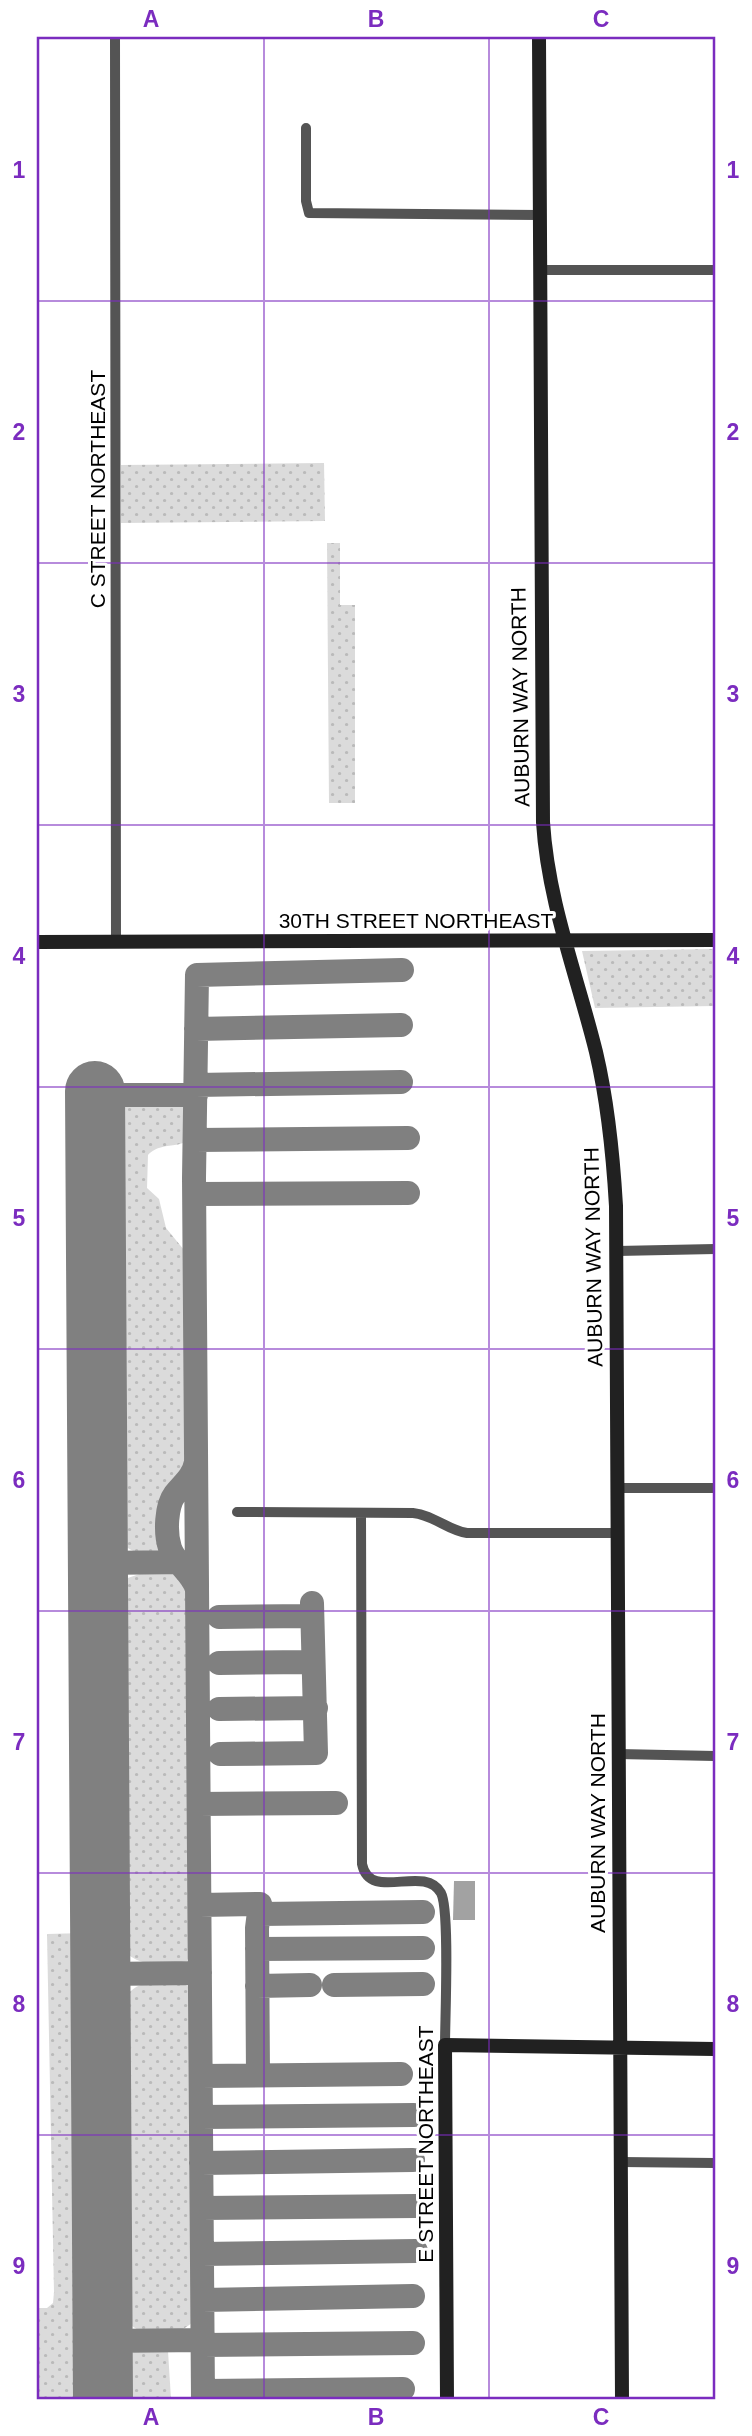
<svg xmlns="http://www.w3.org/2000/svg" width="752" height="2436" viewBox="0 0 752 2436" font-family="Helvetica,sans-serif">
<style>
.grass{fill:url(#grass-dots)}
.water{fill:#a2a2a2}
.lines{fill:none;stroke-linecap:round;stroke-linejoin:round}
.taxiway{stroke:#808080;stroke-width:24}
.runway{stroke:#808080;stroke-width:60}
.street{stroke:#545454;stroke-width:10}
.secondary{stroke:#212121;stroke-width:14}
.grid{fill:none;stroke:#7b2cbf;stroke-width:2;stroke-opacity:0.55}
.labels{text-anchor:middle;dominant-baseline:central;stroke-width:6;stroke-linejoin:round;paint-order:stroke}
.street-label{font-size:21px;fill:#000;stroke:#fff}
.neatline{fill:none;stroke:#7b2cbf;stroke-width:2.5}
.grid-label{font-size:23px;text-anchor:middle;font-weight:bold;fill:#7b2cbf}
</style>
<defs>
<pattern id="grass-dots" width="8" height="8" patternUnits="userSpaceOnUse" patternTransform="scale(1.75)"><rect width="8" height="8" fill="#dbdbdb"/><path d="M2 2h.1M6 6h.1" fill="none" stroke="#bababa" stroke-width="1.8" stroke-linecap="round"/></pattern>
</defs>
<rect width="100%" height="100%" fill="#fff"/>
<!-- grass -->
<path class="grass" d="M324,463L325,521L121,523V465Z
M327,543H340V605H355V803H329Z
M715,949V1006L595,1008L582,951Z
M141,1098L190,1103C203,1163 167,1134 148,1155L147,1188L159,1199L166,1228L189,1256L191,1460L189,1467L164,1501V1551C154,1555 147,1555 137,1552C108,1544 115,1510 114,1486L113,1102Z
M151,1570C167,1571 179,1571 189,1584L193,1946L187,1961C159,1967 134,1967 117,1943L116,1599L122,1580Z
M85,1933L88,1983L86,2399H37V2308H47L53,2303L54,2292L47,1934Z
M178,1981L191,1988L195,2310L193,2322C170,2342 135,2339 120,2312L118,2014C129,1980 146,1982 178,1981Z
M151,2347L168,2351L171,2399H120C120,2371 119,2351 151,2347Z"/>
<!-- water -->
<path class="water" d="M454,1881H475V1920H453Z"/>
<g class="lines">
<!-- taxiway -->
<path class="taxiway" d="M196,1029L401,1025
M196,1085L401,1082
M95,1095H196
M195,1140L408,1138
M195,1194L408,1193
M196,1462C193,1477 184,1483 175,1494C166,1506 165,1533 170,1548C175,1564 192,1572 197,1589
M97,1563L189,1562
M219,1617L312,1616
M219,1663L312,1662
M219,1709L316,1708
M220,1754L316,1753L312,1603
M199,1804L336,1803
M200,1905L260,1904L257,1928L258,2075
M260,1914L423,1912
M257,1949L423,1948
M100,1974L200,1973
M334,1985L423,1984
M257,1986L310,1985
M201,2076L401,2074
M201,2117L414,2115
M201,2163L413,2160
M202,2208L416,2206
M202,2254L416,2251
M203,2300L413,2296
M103,2341L203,2340
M203,2345L413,2343
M203,2391L403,2389
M203,2399L194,1178L197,975L402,970"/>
<!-- runway -->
<path class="runway" d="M95,1091L103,2399"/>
<!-- street -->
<path class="street" d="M115,37L116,942
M306,128V201L309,213L539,215
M539,270H715
M617,1251L715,1249
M616,1488H715
M237,1512L413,1513C434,1515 447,1530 467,1533H617
M361,1513L362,1864C370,1903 424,1863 441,1893C450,1910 445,2018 445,2045
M618,1754L715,1756
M621,2162L715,2163"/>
<!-- secondary -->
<path class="secondary" d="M539,37L543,822C548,902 577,975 596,1052C608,1103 613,1154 616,1206L622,2399
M37,942L715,940
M447,2399L445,2045L715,2049"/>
</g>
<!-- grid -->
<path class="grid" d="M264,37V2399M489,37V2399M37,301H715M37,563H715M37,825H715M37,1087H715M37,1349H715M37,1611H715M37,1873H715M37,2135H715"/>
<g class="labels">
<!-- street labels -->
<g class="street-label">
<text transform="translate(97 489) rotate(-90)">C STREET NORTHEAST</text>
<text transform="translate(520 697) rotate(-91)">AUBURN WAY NORTH</text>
<text x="416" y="920">30TH STREET NORTHEAST</text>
<text transform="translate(593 1257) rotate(-91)">AUBURN WAY NORTH</text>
<text transform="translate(597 1823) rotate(-90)">AUBURN WAY NORTH</text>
<text transform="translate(425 2144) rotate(-90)">E STREET NORTHEAST</text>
</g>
</g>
<!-- border -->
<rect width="752" height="2436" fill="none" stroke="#ffffff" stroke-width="77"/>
<rect x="38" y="38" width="676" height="2360" class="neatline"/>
<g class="grid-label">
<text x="151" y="27">A</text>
<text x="376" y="27">B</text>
<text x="601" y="27">C</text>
<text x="19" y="178">1</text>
<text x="733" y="178">1</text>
<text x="19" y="440">2</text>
<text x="733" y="440">2</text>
<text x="19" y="702">3</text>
<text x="733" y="702">3</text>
<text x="19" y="964">4</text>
<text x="733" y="964">4</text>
<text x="19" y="1226">5</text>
<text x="733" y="1226">5</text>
<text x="19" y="1488">6</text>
<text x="733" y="1488">6</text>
<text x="19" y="1750">7</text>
<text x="733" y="1750">7</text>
<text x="19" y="2012">8</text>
<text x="733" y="2012">8</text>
<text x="19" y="2274">9</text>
<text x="733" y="2274">9</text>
<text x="151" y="2425">A</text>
<text x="376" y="2425">B</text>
<text x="601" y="2425">C</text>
</g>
</svg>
